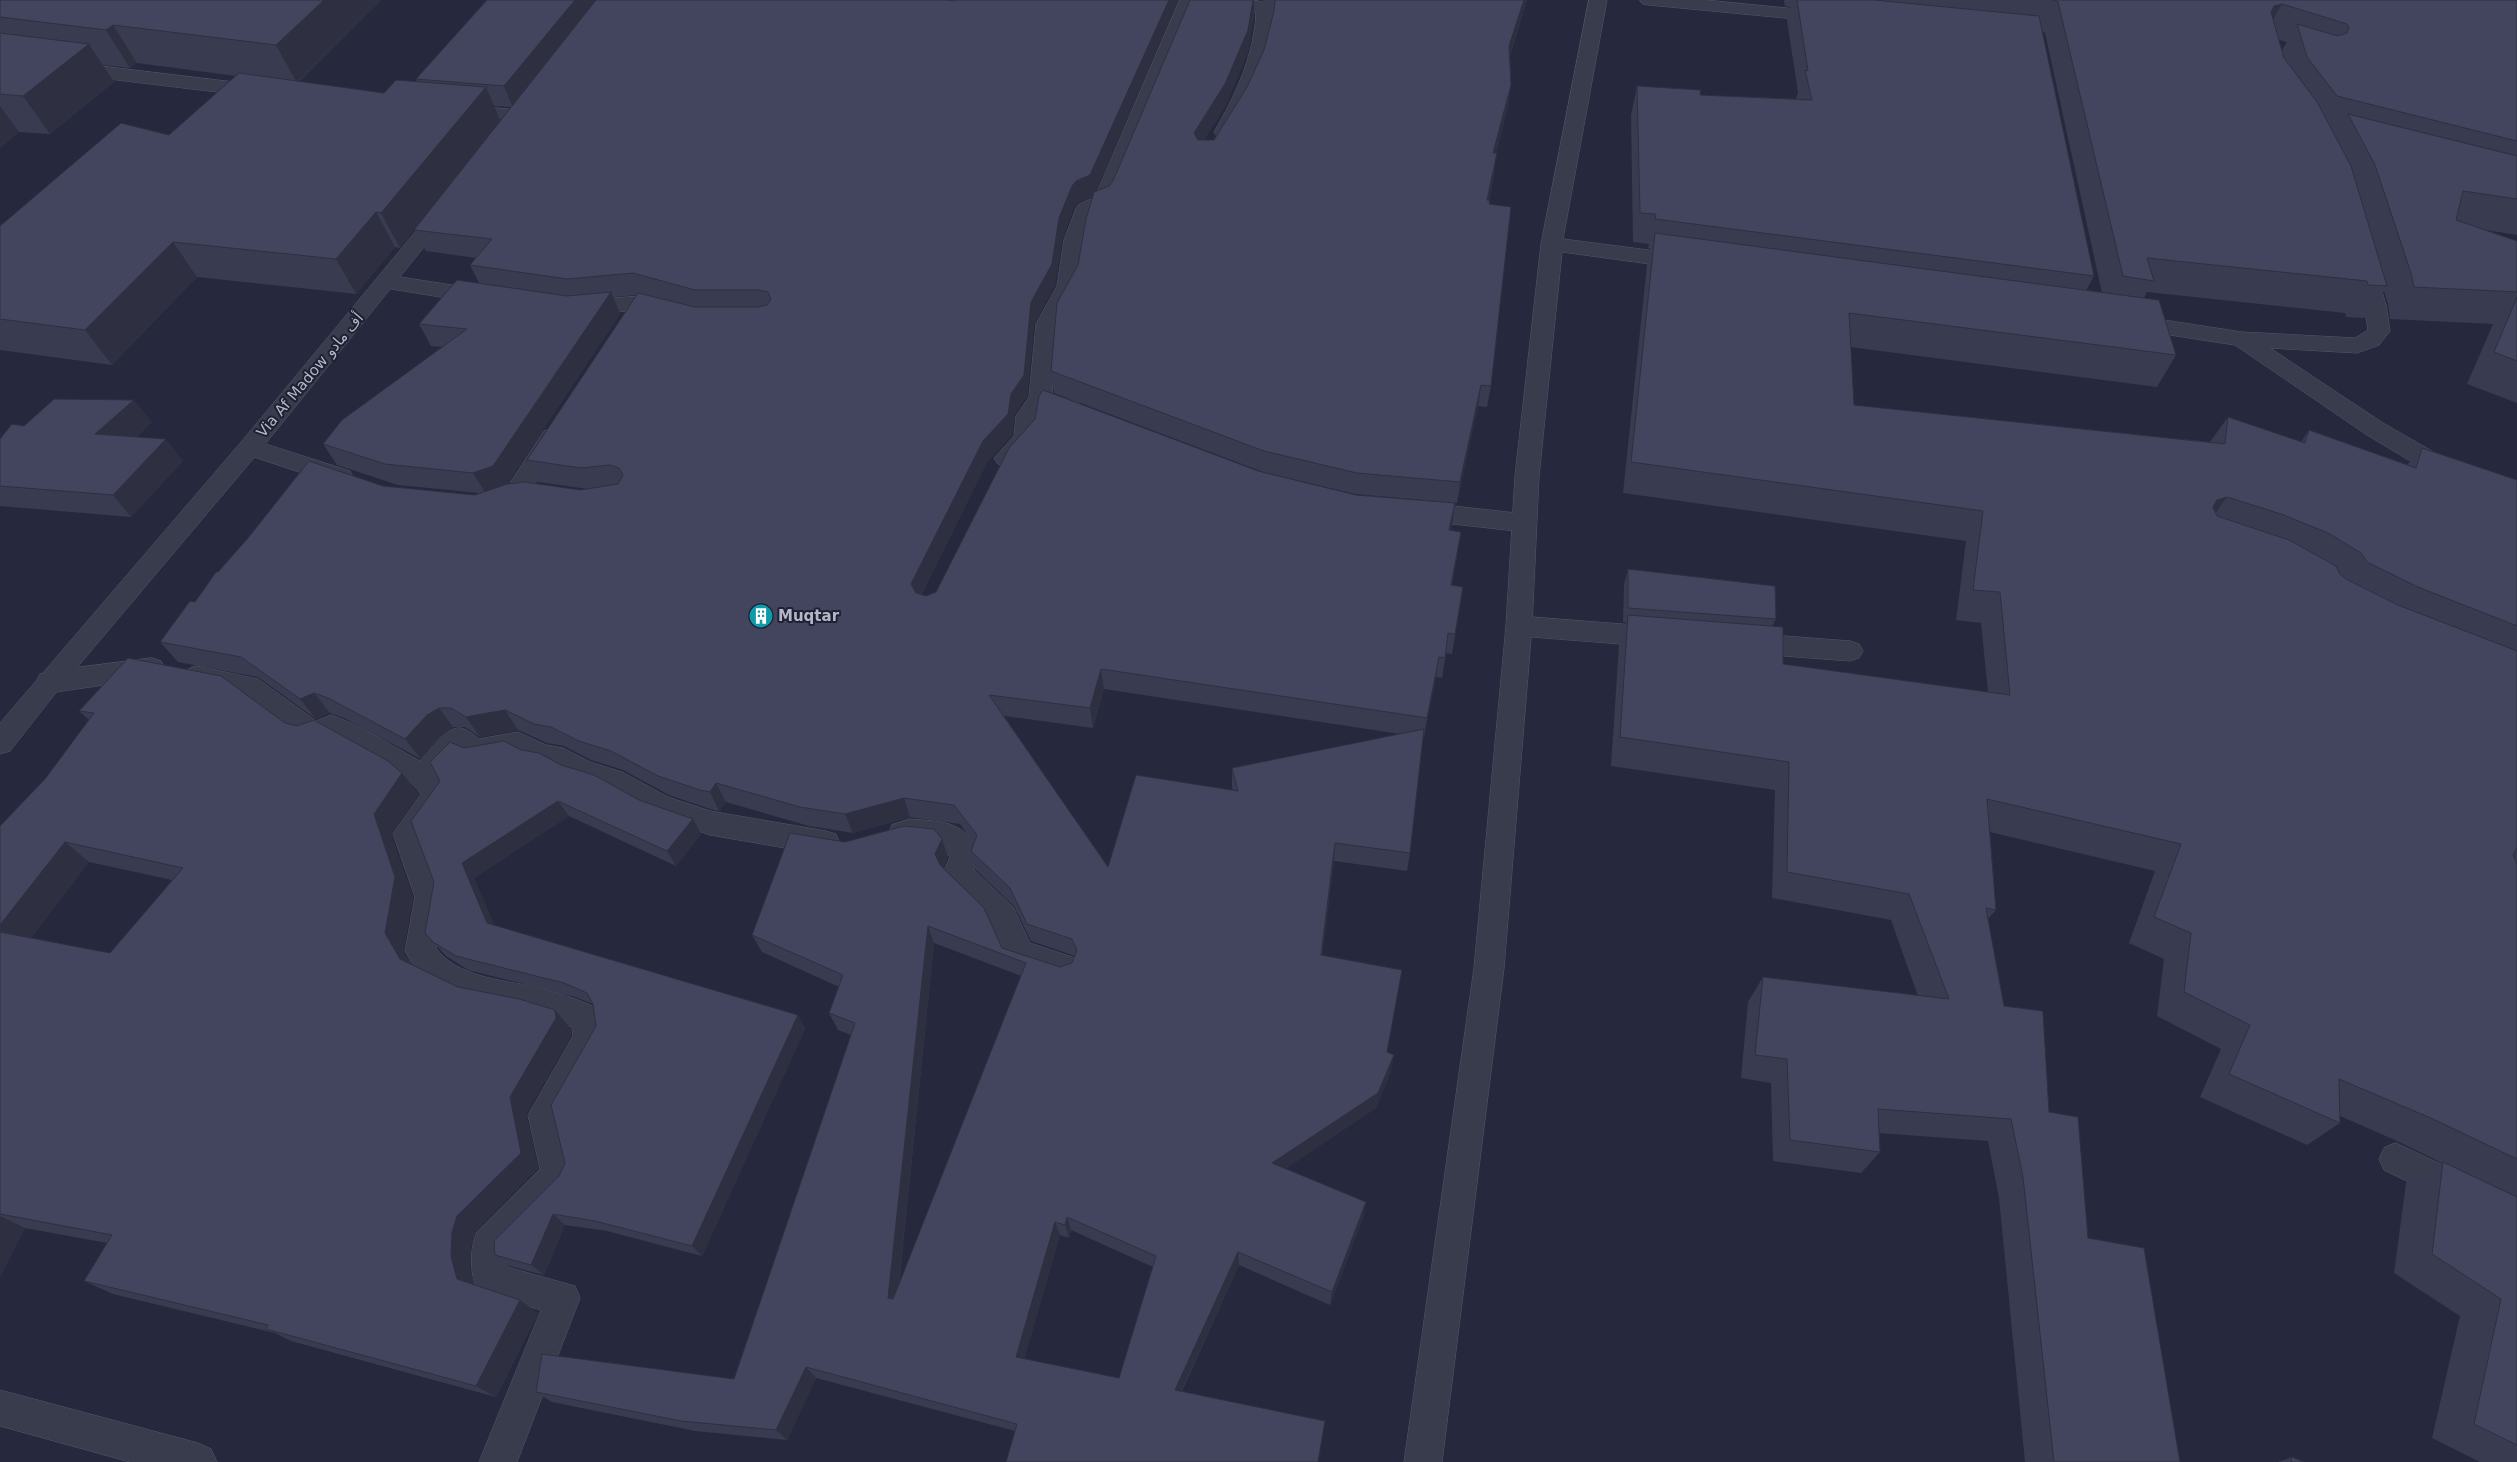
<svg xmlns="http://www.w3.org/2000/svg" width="2517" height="1462" viewBox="0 0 2517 1462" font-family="'DejaVu Sans','Noto Naskh Arabic',sans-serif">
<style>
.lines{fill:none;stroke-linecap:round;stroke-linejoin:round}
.service-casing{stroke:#545768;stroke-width:1}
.minor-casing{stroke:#545768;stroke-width:1}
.tertiary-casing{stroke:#545768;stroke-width:1}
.service{fill:#393c4d;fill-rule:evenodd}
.minor{fill:#393c4d;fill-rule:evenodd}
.tertiary{fill:#393c4d;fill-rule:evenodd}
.wall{fill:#393b50;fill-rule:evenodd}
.shaded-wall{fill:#2e3041}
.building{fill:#42455d;stroke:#2e3041;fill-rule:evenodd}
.labels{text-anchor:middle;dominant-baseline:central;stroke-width:4;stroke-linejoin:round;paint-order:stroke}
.street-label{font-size:15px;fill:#b5b7c8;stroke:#1e2132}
.poi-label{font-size:15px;font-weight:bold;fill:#b5b7c8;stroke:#1e2132;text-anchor:start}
</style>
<rect width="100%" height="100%" fill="#26293d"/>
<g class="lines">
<defs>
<path id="service" d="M1180,0H1198L1113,202L1110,206L1095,212L1086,240L1079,286L1058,324L1052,394L1079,403L1083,409L1079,415L1071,417L1045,408C1038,419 1040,427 1037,438C1032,454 1012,468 998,464L994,458L1014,436L1016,416L1029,397L1036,324L1057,286L1064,240L1076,208L1079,204L1094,198Z
M1242,0C1252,0 1267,0 1273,9C1286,30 1245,112 1234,132L1231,136H1217L1214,132C1235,96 1254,56 1256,13L1244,7Z
M387,275L484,290L492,292L495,297L492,302L484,304L379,287L376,282L379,277Z
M641,296L675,305L678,310L675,315L667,317L641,310L579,315L571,313L568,308L571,303L579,301Z
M552,429L560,431L564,437L524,501L515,504L506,501L503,495L506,489L544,431Z
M250,439L350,471L353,477L350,483L341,486L242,453L238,447L242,441Z
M1417,502L1525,514L1534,517L1537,523L1534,529L1525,532L1417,520L1408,517L1405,511L1408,505Z
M1519,616L1660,627L1669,630L1673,637L1669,644L1660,647L1519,636L1510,633L1506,626L1510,619Z
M1745,633L1850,641L1859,644L1863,651L1859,658L1850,661L1745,653L1736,650L1732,643L1736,636Z
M152,658L161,661L165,668L161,675L152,678L49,693L40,690L36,682L40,674L49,671Z
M196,666L258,679L316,721L331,715C363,726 390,745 420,761C429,751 445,728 459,728C466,728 474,735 479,739L518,732L546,745L563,748L590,762L622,772L668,797L710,811L826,831L836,834L840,843L836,852L826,855L710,835L649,814L604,789L572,779L550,767L533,764L515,755L475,762L461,756L440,777L451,795L422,836L445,897L436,948C456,977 503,980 535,987C556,992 577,999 597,1008L602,1018L605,1038L561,1117L575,1174L570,1186L506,1251L507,1267L575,1286L580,1298L517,1462H479L541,1310L478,1292C470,1274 469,1251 477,1232L540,1169L528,1115L573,1036L572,1027L535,1015L465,1000L420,977L405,951L415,897L393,834L421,794C410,778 392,774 376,764C360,755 349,747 332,739L315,746L305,743L241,696L187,684L183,677L187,670Z
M910,819C943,822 964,820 981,854L974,870L1013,907L1030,943L1075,958L1079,968L1075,978L1064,982L1008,963L991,925L948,882L943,873L950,857L941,846L910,843L902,846L892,843L888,834L892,825Z"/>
<path id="minor" d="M1589,0H1607L1563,239L1687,255L1695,257L1698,262L1695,267L1687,269L1562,252L1539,476L1532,626L1504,968L1442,1462H1404L1474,968L1506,626L1515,476L1541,244Z
M1640,0H1705L1827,12L1833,13L1836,17L1833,21L1827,22L1649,5L1643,4Z
M0,54L259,85L266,87L269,91L266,95L259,97L0,66Z
M461,105L520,110L527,112L530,116L527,120L520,122L454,115L451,111L454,107Z
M2364,261L2372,263L2375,268L2386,305L2390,331L2379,345L2357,353L2270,348L2383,423L2517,500V519L2479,502L2367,435L2235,345L2131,329L2123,327L2120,322L2123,317L2131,315L2242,332L2355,338L2368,330L2364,305L2353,268L2356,263Z
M2396,1143L2517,1200V1235L2384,1170L2379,1159L2384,1148Z"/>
<path id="tertiary" d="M442,206L449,208L452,212L449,216L258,453L58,690L10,751L0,754V723L242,441L435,208Z
M0,1390L198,1443L211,1449L217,1462H130L0,1426Z"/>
</defs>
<!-- service casing -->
<use href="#service" class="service-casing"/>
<!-- minor casing -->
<use href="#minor" class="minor-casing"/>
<!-- tertiary casing -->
<use href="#tertiary" class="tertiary-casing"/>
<!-- service -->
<use href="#service" class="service"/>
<!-- minor -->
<use href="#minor" class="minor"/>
<!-- tertiary -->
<use href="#tertiary" class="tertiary"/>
</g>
<!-- wall -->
<path class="wall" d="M0,0H381L299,82L384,93L417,82L416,79L487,0H1179L1095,192L1109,186L1254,14L1248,52L1226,105L1204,140H1214L1247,87L1264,50L1274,10L1262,0H1527L1510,56L1511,85L1508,107L1496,153L1494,175L1489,201V204L1491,386L1487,407L1478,406L1457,503L1355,494L1267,473L1356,495L1455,503L1451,530L1461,532L1452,585L1463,587L1452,654L1446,653L1442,678L1436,677L1424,737H1423L1410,853L1407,871L1334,861L1322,955L1388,1052L1391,1071L1376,1108L1285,1169L1364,1215L1330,1305L1239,1265L1182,1391L1015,1431L816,1378L787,1440L695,1431L552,1402L536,1392L734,1379L851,1035L838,1030L829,1013L839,987L762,952L752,935L845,842L948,857L943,868L1002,948L1060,967L1072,963L1075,956L1031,941L1014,906L976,870L971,851L974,843L960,824L910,817L853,833L809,826L726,802L719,811L710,809L669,795L623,770L591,760L564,746L547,743L518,730L480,737L465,727H453L442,735L421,759L344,718L330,713L316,719L258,677L178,662L160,642L195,602L218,572L383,486L475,495L479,493L398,485L337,465L323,444L442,347L431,346L419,324L479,283L470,265L476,258L426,251L414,230L400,248L395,247L356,294L197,277L112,365L0,350V226L169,135L236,76L137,63L130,68L102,65L114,82L50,134L19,132L0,148ZM494,106L511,107L500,121ZM1093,197L1078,265L1051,371L1054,393L1263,472L1258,471L926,596L921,595L987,462L1012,435L1014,415L1027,396L1034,324L1055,285L1062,240L1074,207L1078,202ZM637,295L527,460L538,482L588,489L580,490L507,484L620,314L613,297ZM1104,689L1400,734L1232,768V787L1233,790L1108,867L1004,716L1093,728ZM934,943L1021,976L899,1285ZM1071,1230L1153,1267L1119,1378L1024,1359L1060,1235L1069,1238Z
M1784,0H2517V235L2486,230L2517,241V403L2467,384L2493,324L2390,319L2388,304L2384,291L2364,318L2346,317L2345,313L2147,292L2144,298L2176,355L2157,387L1850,347L1854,405L2210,442L2228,417L2301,442L2309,430L2407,465L2422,448L2517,480V1462H2480L2432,1438L2460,1316L2394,1273L2406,1183L2442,1163L2397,1141L2340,1116V1123L2307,1145L2200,1097L2221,1049L2157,1016L2164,959L2129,943L2155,871L1990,832L1996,910L1988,919L2004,1006L2049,1112L2088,1238L2180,1462H2025L1999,1198L1988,1141L1879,1133L1880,1152L1861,1173L1773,1161L1771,1083L1741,1078L1748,1002L1763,977L1918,996L1891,920L1772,898L1775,790L1611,766L1619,645L1626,622H1623L1624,584L1628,569L1776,619L1772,626L1783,664L1988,692L1981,623L1956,620L1966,541L1623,493L1647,265L1651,249L1648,248L1649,244L1633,242L1631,115L1637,86L1700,95L1796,99L1798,92L1787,21L1791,7L1785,6ZM2042,32L2045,33L2102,293L2086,291L2094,276ZM2279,40L2287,42L2282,50Z
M152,422L136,437L183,461L131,517L0,506V439L24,426Z
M79,711L285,723L419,794L391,835L413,897L403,952L411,964L458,987L570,1028L571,1036L526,1114L538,1168L476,1231L471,1246L470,1270L474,1285L538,1313L496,1397L291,1341L275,1333L113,1294L84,1281L107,1243L25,1228L0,1277V826L45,779L89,720ZM89,862L172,880L110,953L31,938Z
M464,748L521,750L561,765L639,800L693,819L701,834L676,866L569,816L474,878L494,925L798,1015L805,1029L702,1256L607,1231L565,1225L544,1275L509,1266L495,1255L559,1176L565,1163L596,1026L593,1004L575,997L468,970L446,956L425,933Z
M2292,1457L2304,1462H2278Z"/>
<!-- shaded-wall -->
<path class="shaded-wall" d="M324,0H381L297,83L276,45Z
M575,0H600L513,108L504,86Z
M1169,0H1179L1093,197L1078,202L1074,207L1062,240L1055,285L1034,324L1027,396L1014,415L1012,435L987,462L916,604L911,584L983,441L1011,394L1031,302L1059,218L1072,186Z
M1253,0H1254V14L1248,52L1226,105L1194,155V133Z
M1524,0H1527L1506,68L1509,46Z
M2282,4L2265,35L2256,37L2274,6Z
M113,25L137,63L130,68L106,30Z
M89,44L114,82L50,134L23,96Z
M1511,85L1508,107L1490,174L1493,153Z
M486,87L501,122L400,248L381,213Z
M0,106L19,132L0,148Z
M1497,153L1494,175L1484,222L1487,200Z
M376,212L395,247L356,294L336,259Z
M173,242L197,277L112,365L85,330Z
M611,292L620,314L505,487L486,494L473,473Z
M1481,385L1478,406L1457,503L1460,482Z
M134,400L152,422L114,456L95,434Z
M166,439L183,461L131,517L113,495Z
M2227,497L2205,528L2194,531L2217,500Z
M1455,503L1452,524L1446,551L1449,530Z
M1439,657L1436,677L1424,737L1427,718Z
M1101,669L1104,689L1093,728L1090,708Z
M314,693L330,713L316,719L300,699Z
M439,708L453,727L442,735L421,759L405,739L427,715Z
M505,710L518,730L480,737L466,717Z
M402,773L419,794L391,835L413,897L403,952L418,978L400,959L385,933L374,814Z
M716,783L726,802L719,811L710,792Z
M904,798L910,817L853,833L845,814Z
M558,801L569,816L474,878L499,938L487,923L462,863Z
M693,819L701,834L676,866L667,851Z
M942,839L948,857L941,872L935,854Z
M65,842L89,862L22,950L0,934V925Z
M1335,843L1334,861L1319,972L1321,955Z
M928,926L934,943L896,1310L888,1298Z
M555,1010L570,1028L571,1036L526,1114L538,1168L476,1231L471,1246L470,1270L476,1293L457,1279L451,1256L452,1232L457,1216L510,1097Z
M798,1015L805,1029L702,1256L692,1246Z
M1394,1055L1391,1071L1376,1108L1272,1178V1163Z
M1366,1202L1364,1215L1330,1305L1332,1292Z
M553,1214L565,1225L544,1275L531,1265Z
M0,1216L25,1228L0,1277Z
M1067,1217L1071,1230L1069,1238L1065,1225Z
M1055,1222L1060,1235L1022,1368L1016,1357Z
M1238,1252L1239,1265L1177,1400L1175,1390Z
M520,1300L538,1313L496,1397L476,1386Z
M806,1367L816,1378L787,1440L776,1430Z"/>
<!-- building -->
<path class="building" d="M0,0H324L276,45L113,25L106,30L0,17Z
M487,0H575L504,86L416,79Z
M596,0H946L953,1L956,0H1169L1090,175L1076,181L1072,186L1059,218L1052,264L1031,302L1024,375L1011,394L1008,414L983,441L911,584L916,593L926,596L936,592L1009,448L1035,419L1039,396L1043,390L1258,471L1356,495L1455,503L1449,530L1461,532L1451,585L1463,587L1455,634L1448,633L1445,658L1439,657L1427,718L1101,669L1090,708L989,695L1108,867L1136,775L1238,791L1232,768L1424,729L1410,853L1335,843L1321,955L1402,970L1387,1052L1394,1055L1378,1093L1272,1163L1366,1202L1332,1292L1238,1252L1175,1390L1325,1421L1318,1462H1006L1017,1424L806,1367L776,1430L681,1421L536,1392L542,1354L734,1379L855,1023L829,1013L843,975L752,935L790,833L845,842L904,826L934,829L942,839L935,854L940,865L984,908L1002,948L1060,967L1072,963L1077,950L1072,939L1027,924L1010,888L971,851L977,835L954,805L904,798L845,814L800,807L716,783L710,792L700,790L658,776L611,751L579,741L551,727L534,724L505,710L466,717L451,708H439L427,715L405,739L328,698L314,693L300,699L241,657L160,642L190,601L195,602L216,572H218L248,538L309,461L383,486L475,495L507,484L525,482L580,490L618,484L623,475L619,468L610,465L581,468L527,460L638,293L695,307H758L767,305L771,299L768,292L758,290H695L633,273L567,279L470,265L492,239L414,230ZM928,926L1026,963L893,1299L888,1298ZM1067,1217L1156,1256L1119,1378L1016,1357L1055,1222L1065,1225Z
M1190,0H1253L1248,30L1225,84L1194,133L1198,140H1214L1247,87L1264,50L1274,11L1275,0H1524L1509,46L1511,85L1493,153H1497L1487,200L1490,201L1489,204L1511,207L1491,386L1481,385L1460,482L1357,473L1264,451L1051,371L1057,303L1078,265L1086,219L1094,192L1109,186L1113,181Z
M1797,0H1874L2039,16L2094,276L1655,219L1656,214L1640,213L1637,86L1701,90L1700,95L1812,100L1805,70L1808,71Z
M2053,0H2517V141L2337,96L2307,57L2297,24L2338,36L2347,33L2349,28L2347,24L2282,4L2274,6L2271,12L2284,58L2317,102L2351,166L2387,286L2368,285L2367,281L2147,258L2154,281L2123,276L2058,2Z
M0,33L89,44L23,96L0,94Z
M239,73L384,93L396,80L486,87L381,213L376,212L336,259L173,242L85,330L0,319V226L121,123L169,135Z
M2348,114L2517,156V199L2463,191L2456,220L2517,241V292L2414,287L2411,273L2375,165Z
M1655,233L2159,300L2176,355L1849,313L1854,405L2225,444L2228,417L2305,443L2309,430L2416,468L2422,448L2517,480V626L2418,587L2367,562L2361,553L2328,533L2281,514L2227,497L2217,500L2213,507L2217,516L2289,540L2336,566L2340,574L2346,579L2398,605L2517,651V848L2513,855L2517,864V1159L2433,1119L2339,1079L2340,1123L2229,1074L2250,1025L2184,992L2191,933L2154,917L2181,844L1987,799L1996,910L1986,908L2004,1006L2043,1011L2049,1112L2078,1117L2088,1238L2144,1248L2180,1462H2054L2023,1177L2011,1119L1878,1109L1880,1152L1790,1140L1787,1059L1755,1055L1763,977L1949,999L1909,894L1787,872L1789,762L1620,737L1628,615L1783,627V664L2010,695L2000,592L1973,590L1983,511L1631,462Z
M457,280L567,296L611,292L493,466L473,473L385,464L323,444L342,420L467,329L419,324Z
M2517,297V361L2494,352Z
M54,399L134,400L95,434L166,439L113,495L0,486V439L12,424L24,426Z
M1628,569L1775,586L1776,619L1628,608Z
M128,658L221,676L285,723L297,726L314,720L388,761L402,773L374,814L395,877L385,933L400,959L458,987L519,999L555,1010L556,1018L510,1097L521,1153L457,1216L452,1232L451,1256L457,1279L520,1300L476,1386L266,1329L268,1325L84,1281L112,1235L0,1214V932L110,953L183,868L65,842L0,925V826L45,779L94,713L79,711Z
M504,741L521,750L539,753L561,765L594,775L639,800L693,819L667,851L558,801L462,863L487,923L798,1015L692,1246L595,1221L553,1214L531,1265L495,1255L494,1241L559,1176L565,1163L551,1105L596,1026L593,1004L587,993L564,983L456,956L433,942L425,933L434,882L411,821L440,781L430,762L450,742L464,748Z
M2443,1162L2517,1197V1445L2474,1424L2501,1299L2432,1254Z
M2292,1457L2304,1462H2291Z"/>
<!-- icons -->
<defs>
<symbol id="building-disc" viewBox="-11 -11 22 22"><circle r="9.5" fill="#0f9aa8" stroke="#1e2132"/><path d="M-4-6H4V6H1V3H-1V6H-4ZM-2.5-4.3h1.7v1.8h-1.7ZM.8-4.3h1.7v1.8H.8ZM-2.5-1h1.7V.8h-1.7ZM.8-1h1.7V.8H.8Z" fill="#fff"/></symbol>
</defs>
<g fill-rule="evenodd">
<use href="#building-disc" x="747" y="602" width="28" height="28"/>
</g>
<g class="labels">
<!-- street labels -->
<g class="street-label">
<text transform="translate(310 375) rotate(-50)">Via Af Madow أف مادو</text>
</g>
<!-- poi labels -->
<g class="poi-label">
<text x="778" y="616">Muqtar</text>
</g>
</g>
</svg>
